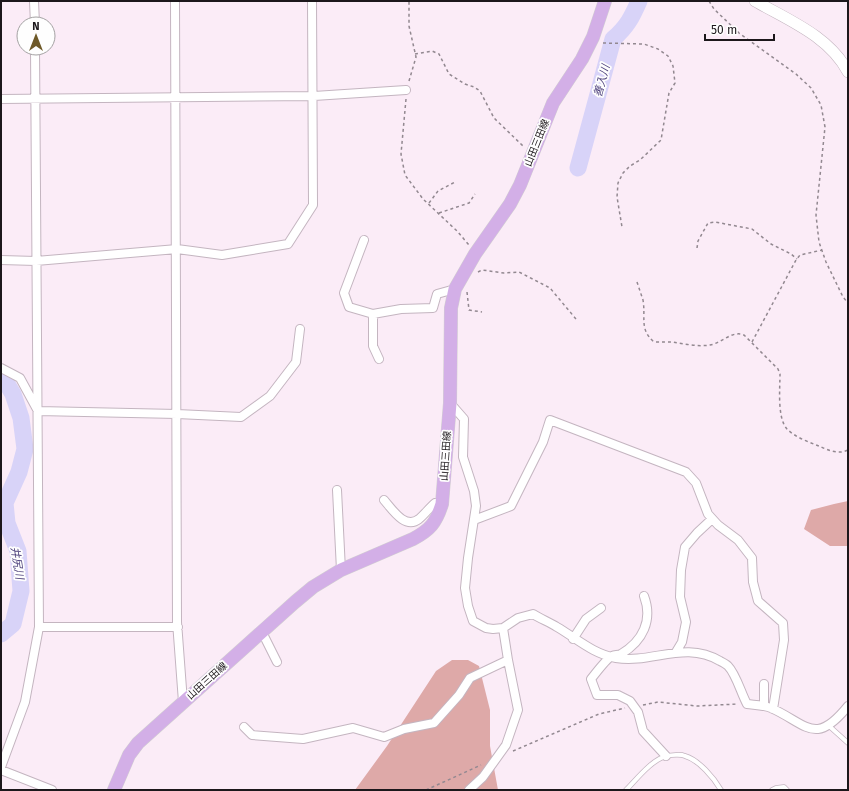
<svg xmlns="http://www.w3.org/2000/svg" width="849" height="791" viewBox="0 0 849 791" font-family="'Fira Sans','Noto Sans JP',sans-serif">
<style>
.forest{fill:#dea9a8}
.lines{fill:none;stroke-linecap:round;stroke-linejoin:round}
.river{stroke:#d8d3f8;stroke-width:17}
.lane-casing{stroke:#c4b5c0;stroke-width:5.5}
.street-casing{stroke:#c4b5c0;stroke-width:10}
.secondary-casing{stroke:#c4b5c0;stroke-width:12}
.primary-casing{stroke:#d2d1d1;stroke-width:14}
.path{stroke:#928890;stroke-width:1.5;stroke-dasharray:3 3;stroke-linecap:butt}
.lane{stroke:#fff;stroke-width:4}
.street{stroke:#fff;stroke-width:8}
.secondary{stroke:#fff;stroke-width:11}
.primary{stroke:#d3afe7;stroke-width:13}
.labels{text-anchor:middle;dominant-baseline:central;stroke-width:3.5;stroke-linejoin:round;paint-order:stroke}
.street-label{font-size:10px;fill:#1c171b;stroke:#fefefe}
.water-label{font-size:11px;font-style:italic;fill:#51457f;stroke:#fefefe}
</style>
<rect width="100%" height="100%" fill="#fbecf7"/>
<!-- forest -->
<path class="forest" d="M848,501V546H830L804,529L811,510L834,504Z
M452,660H468L479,666L490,710V746L498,790H355L387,746L436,671Z"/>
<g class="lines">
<!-- river -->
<path class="river" d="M578,168L613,39C627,27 632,17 639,1
M1,374L13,394L21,418L25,449L19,472L5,503L7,523L18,551L21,591L13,624L1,634"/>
<defs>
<path id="lane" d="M828,725L848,743
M626,790C636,780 652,759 667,756C671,755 681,754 685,756C699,760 714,778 721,790
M772,790L776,788L784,787L787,790"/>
<path id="street" d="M34,1L35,24
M175,1L177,622L183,702
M1,99L314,96L406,90
M364,240L344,293L349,307L373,314L401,309L433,308L437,294L455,289
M1,260L36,261L177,249L222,255L288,244L313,205L312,1
M373,314V346L379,359
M1,368L20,378L38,411L177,414L241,417L270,396L296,362L300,329
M450,403L464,419L463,457L474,491L476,506L468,558L465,588L468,606L473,621L486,628L493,629L503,628L518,618L533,614C541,619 549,622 557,627C576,638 593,654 616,658C652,664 685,640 720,661C722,662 726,664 728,666C736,674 741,693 747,704C754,705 764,705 771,708C807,724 815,747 848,706
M337,490L341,570
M384,500C392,509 405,530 419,519C425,514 429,508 435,503L442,504
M474,520L511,506L543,442L550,420L686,472L696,483L708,514L718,525L738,540L752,558L753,582L758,601L783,623L784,640L773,709
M644,596C653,620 643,641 621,654C619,655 615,655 612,656C606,659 596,673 591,679L597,695H618L630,701L638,712L643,731L666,756
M39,627H178
M262,632L277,662
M573,639L586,619L601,608
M676,652L682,642L686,622L680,597L681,570L685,547L697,533L712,519
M764,706V684
M244,727L252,735L303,739L353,728L384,737L404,729L434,723L459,695L470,678L508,660
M1,767L25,702L39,627L35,48
M1,770L52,790
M469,790L483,777L506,745L518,710L508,660L503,628"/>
<path id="secondary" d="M755,1C788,20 829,36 848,72"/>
<path id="primary" d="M114,790L129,755L138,743L295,602L313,587L341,570L413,539C430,530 436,523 442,504L450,403L451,308L455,289L475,254L510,204L520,185L553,103L582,59L593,37L605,1"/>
</defs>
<!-- lane casing -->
<use href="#lane" class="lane-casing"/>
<!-- street casing -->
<use href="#street" class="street-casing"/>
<!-- secondary casing -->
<use href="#secondary" class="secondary-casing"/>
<!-- primary casing -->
<use href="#primary" class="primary-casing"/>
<!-- path -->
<path class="path" d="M709,1L714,9L739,33L796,74L811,88L821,105L825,127L816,215L819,242L826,262L843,297L848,303
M603,43L644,44L658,49L668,56L673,66L675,83L669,93L661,140L640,160L630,166L623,173L618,183L617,197L622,227
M415,54L432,51L439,54L449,74L465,84L474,87L480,91L494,118L523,146
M409,81L416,57L409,26V1
M406,99L401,154L405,175L423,199L457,231L469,245
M429,203L438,191L455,182
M439,213L469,203L475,194
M697,248L698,241L708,223L715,222L752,229L771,244L791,254L797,259
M478,272L482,270L504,273L519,272L550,288L576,319
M637,282C639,288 641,294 643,300C646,318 639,329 654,342C661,342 667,342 673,342C685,344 698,347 710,345C722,343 732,330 744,335L778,369L780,374C780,388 777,418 787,429C795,437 808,442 819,446C828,450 838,455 848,450
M467,292L469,310L482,312
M752,342L796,260L800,255L822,250
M643,705L658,702L697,706L738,704
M513,751L599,714L625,708
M426,790L481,765"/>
<!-- lane -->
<use href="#lane" class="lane"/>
<!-- street -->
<use href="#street" class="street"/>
<!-- secondary -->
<use href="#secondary" class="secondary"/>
<!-- primary -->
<use href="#primary" class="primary"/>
</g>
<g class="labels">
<!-- street labels -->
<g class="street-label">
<text transform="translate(537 143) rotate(-68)">山田三田線</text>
<text transform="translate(446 456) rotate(-86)">山田三田線</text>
<text transform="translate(207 681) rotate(-42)">山田三田線</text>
</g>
<!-- water labels -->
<g class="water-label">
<text transform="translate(602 81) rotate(-75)">善入川</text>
<text transform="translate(17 563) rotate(81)">井尻川</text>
</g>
</g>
<!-- border -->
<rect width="849" height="791" fill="none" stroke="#1c171b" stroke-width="4"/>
<!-- north arrow -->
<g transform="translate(36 36)"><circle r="19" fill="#fefefe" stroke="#a4a2a3"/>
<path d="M0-3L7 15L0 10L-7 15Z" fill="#6e5928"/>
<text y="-6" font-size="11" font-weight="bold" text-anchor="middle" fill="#1c171b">N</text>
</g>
<!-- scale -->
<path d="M705 34v6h69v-6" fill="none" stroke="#1c171b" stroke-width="2"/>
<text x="711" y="34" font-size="12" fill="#1c171b" stroke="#fefefe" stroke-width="3" paint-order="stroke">50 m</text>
</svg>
